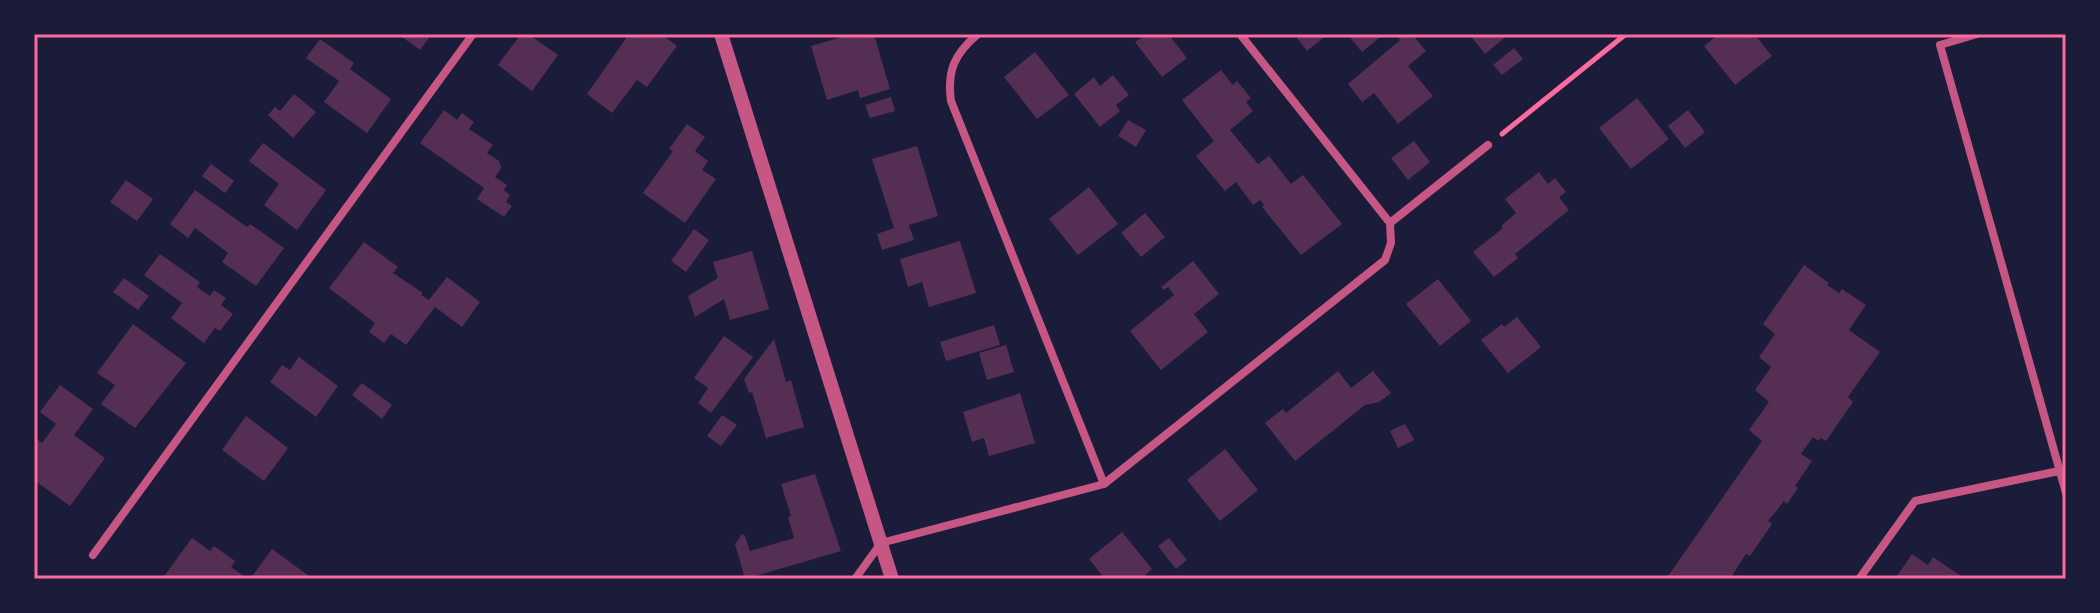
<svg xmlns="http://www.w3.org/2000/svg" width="2100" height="613" viewBox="0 0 2100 613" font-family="Raleway,sans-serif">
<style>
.building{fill:#542f53}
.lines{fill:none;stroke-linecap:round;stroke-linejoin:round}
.path{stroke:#ff6b9d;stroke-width:5}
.minor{stroke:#c65784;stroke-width:8}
.tertiary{stroke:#c65784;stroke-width:14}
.neatline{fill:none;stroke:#ff6b9d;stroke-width:3}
</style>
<rect width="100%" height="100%" fill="#1b1b3a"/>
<!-- building -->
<path class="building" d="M398,34H432L420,50Z
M521,34H528L558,55L532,91L498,65Z
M629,34H667L665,37L677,46L647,87L637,80L612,113L587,94Z
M852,34H874L890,89L860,98L858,90L827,100L811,46Z
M1138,34H1168L1187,58L1162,77L1135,42L1141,38Z
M1294,34H1328L1307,51Z
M1347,34H1384L1362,52Z
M1395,34H1412L1426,51L1408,66L1433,96L1398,124L1374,93L1362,102L1348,84L1400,40Z
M1469,34H1509L1485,54Z
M1719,34H1754L1772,56L1735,85L1704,46Z
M320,39L354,63L350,69L391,99L367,133L324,102L339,81L306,58Z
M1514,48L1523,59L1502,75L1493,65Z
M1035,52L1069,95L1037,119L1004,77Z
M1221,70L1233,85L1237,81L1251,98L1246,102L1253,111L1230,130L1258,164L1269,156L1291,184L1303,175L1342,224L1301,255L1262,207L1264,205L1260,200L1253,205L1236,182L1225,191L1196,156L1214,141L1182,100Z
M1113,75L1129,95L1116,105L1120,111L1100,127L1074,94L1094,77L1100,86Z
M294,94L316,112L293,138L268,115L275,107L280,111Z
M891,97L895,111L870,118L865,105Z
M1637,98L1669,139L1631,169L1599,128Z
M444,110L457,120L462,113L474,122L469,129L493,145L487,153L499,161L501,168L495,177L507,185L504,190L510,195L506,202L512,206L504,217L477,199L484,188L420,143Z
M1688,110L1705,132L1685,148L1668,126Z
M1128,120L1146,130L1136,147L1118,136Z
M687,124L705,137L695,151L708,161L702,170L716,179L685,223L643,193L673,151L669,149Z
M1414,141L1430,162L1408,180L1391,158Z
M263,143L326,190L297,230L264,205L279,184L249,161Z
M917,146L938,216L909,225L914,240L882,250L877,234L894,228L872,159Z
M211,164L234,181L225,193L202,176Z
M1539,172L1548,184L1555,178L1566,192L1559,197L1569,210L1515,254L1518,258L1494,277L1473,252L1503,228L1501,226L1516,213L1505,199Z
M126,180L153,199L137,221L110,202Z
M1089,187L1118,224L1078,255L1049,219Z
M195,190L247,227L250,224L284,248L256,286L222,262L228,253L195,228L188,238L170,224Z
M1145,213L1165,237L1141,257L1121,233Z
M694,229L709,240L686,272L671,261Z
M960,241L976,293L929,307L922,282L908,287L900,259Z
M364,242L398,267L393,273L423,293L421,295L429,300L447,277L480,302L462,327L435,307L406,345L391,334L384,343L369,332L375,323L329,288Z
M752,251L769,309L730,320L724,299L695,317L688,296L718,278L713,262Z
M160,254L200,282L197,287L210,296L214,290L226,298L221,305L233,314L220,331L215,328L204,343L171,318L182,303L144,275Z
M1193,261L1219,294L1194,314L1208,332L1161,370L1130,331L1174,295L1168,287L1164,290L1161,287Z
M1804,265L1829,283L1827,285L1839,293L1842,289L1866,305L1849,330L1880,352L1848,397L1853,402L1826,441L1821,438L1818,441L1813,437L1801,454L1812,461L1795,486L1798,488L1787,504L1784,501L1774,514L1768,521L1772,524L1750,556L1746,554L1730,579H1666L1762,441L1749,430L1769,402L1755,390L1771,367L1759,357L1775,334L1763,324Z
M124,278L149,296L138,310L113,292Z
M1438,279L1471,321L1440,346L1406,304Z
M1517,317L1541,347L1508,373L1481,340L1502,324L1504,327Z
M133,324L186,363L135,428L101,404L115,385L97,373Z
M994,325L1000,345L946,361L940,342Z
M724,336L753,357L711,413L698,403L708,388L694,378Z
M774,339L786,382L791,380L804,427L766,438L752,392L749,393L744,379Z
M1006,345L1014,372L987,380L979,353Z
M299,357L338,386L316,417L270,382L282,365L290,370Z
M1338,371L1351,388L1373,371L1391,393L1379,402L1365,405L1295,461L1265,423L1283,409L1286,413Z
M362,383L392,405L382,419L352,395Z
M60,385L93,409L74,435L105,458L70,506L34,480V437L42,443L56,424L40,412Z
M1020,393L1035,443L989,456L984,438L972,442L963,412Z
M722,415L737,425L721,446L707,436Z
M246,416L288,448L264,481L222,450Z
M1405,424L1414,440L1398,448L1390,431Z
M1225,449L1258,490L1220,521L1187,480Z
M815,474L841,551L745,579L735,544L742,534L745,536L750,551L794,538L788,517L791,516L781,484Z
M1122,532L1152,569L1141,579H1105L1089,559Z
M192,538L210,551L214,546L235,561L231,567L248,579H162Z
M1169,538L1187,560L1176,569L1158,546Z
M272,549L313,579H250Z
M1912,554L1928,565L1933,557L1961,576L1959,579H1895Z"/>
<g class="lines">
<!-- path -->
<path class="path" d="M1502,134L1626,34"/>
<!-- minor -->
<path class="minor" d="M978,34C954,54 947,71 951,101L1104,484
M1240,34L1390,223L1488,145
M1977,34L1940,45L2066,493
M93,555L473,34
M855,579L881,543L1104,484L1385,260L1391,243L1390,223
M1859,579L1915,501L2059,471"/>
<!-- tertiary -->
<path class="tertiary" d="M721,34L892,579"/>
</g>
<!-- border -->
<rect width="2100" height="613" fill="none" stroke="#1b1b3a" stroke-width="72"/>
<rect x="36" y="36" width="2028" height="541" class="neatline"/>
</svg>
